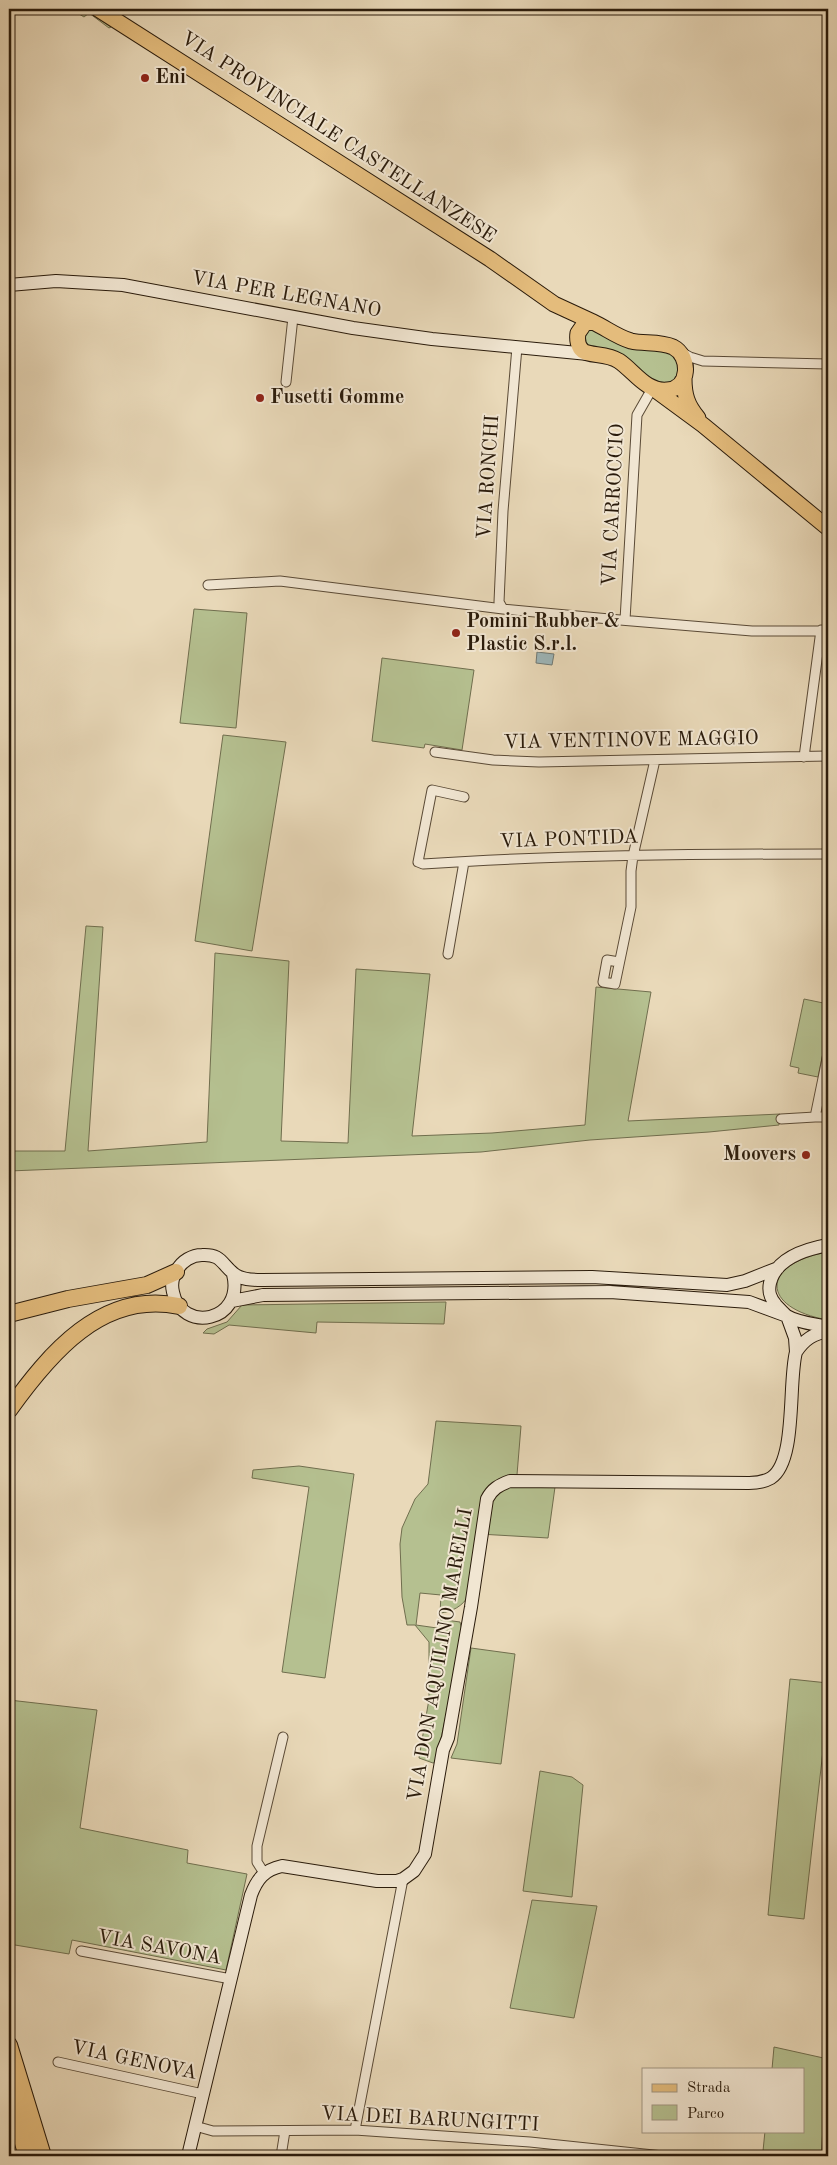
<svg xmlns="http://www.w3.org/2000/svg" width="837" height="2165" viewBox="0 0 837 2165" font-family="'Old Standard TT',serif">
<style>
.green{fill:#b5c090;stroke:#706e4e}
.water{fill:#9db7bb;stroke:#6f7975}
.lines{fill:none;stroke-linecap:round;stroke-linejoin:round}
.street-casing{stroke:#5a4a36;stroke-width:11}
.secondary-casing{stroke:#2a1b0b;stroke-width:14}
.primary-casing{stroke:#2a1b0b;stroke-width:17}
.highway-casing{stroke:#2a1b0b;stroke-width:18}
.street{stroke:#f1e6d2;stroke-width:9}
.secondary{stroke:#f1e6d2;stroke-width:12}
.primary{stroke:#e4bc7c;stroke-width:15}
.highway{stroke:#e4bc7c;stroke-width:16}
.poi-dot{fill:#8f2418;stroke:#f1e6d2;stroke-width:2}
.labels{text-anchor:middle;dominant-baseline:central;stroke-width:4;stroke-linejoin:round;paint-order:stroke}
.poi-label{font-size:20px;font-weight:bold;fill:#2a1b0b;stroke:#f1e6d2;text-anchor:start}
.street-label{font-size:20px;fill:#2a1b0b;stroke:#f1e6d2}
</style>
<rect width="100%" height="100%" fill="#e9d9b9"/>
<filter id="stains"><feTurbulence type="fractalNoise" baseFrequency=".004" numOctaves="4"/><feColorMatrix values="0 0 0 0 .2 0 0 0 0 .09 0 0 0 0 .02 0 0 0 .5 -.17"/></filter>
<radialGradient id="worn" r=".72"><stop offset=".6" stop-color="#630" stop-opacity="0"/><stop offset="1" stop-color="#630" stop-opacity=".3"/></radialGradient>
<!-- green -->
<path class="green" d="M71,9H85L111,27L109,28L89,13L84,17Z
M588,328L664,349L677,355L679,378L663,387L588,347L584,341Z
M194,609L247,613L236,728L180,723Z
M382,658L474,670L462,750L425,744L424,748L372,741Z
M223,735L286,742L252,951L195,941Z
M86,926L103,927L88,1151L207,1142L215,953L289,961L281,1141L348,1143L356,969L430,974L412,1136L492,1133L585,1125L596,987L651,992L628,1121L780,1114L779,1125L709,1132L590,1140L481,1152L9,1171V1151H65Z
M804,999L828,1004V1028L818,1077L798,1073L799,1068L790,1066Z
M828,1252V1320C760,1308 760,1264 828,1252Z
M446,1302L444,1324L317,1322L316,1333L229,1325L214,1334L203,1333L207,1329L227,1322L242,1305Z
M436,1421L521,1426L516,1487H555L548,1538L479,1534L469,1595C463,1606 452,1612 440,1613L441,1595L420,1593L416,1625L437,1628L438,1619L460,1622L463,1635L436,1762L433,1763L419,1758L429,1699V1642L415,1625H407L402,1597L400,1544L402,1528L415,1499L428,1484Z
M299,1466L354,1474L325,1678L282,1672L309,1487L252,1478L253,1470Z
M471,1648L515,1654L501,1764L451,1758L457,1744Z
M790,1679L828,1683V1706L804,1919L768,1915Z
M9,1700L97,1710L80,1828L188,1850L187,1863L247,1874L226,1970L72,1940L69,1954L9,1944Z
M540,1771L572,1777L583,1785L572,1897L523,1891Z
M532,1900L597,1906L574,2018L510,2008Z
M774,2047L828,2059L821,2156L763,2151L765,2131H803V2069H772Z"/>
<!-- water -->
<path class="water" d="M537,652L554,654L552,665L536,663Z"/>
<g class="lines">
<defs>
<path id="street" d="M681,352L690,357L703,361L828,364
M286,382L293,317
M208,585L280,581L503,609L620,620L752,631H828
M503,609L499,602L503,511L517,347
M625,620L637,415L649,394
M435,752L493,760L539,762L828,756
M804,757L821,630
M464,797L432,790L418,862L423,864C558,855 693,854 828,854
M448,954L464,862
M619,962L607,960L603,982L615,984L631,907V871L633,856L655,760
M828,1054L815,1117H828
M781,1119L815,1117
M264,1873L257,1862V1846L283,1737
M81,1951L231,1979
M58,2062L203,2094
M195,2126L213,2131L355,2130L530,2142L663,2156
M355,2130L403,1879
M281,2156L285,2131"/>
<path id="secondary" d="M9,285L56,281L123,285L353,328L432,339L588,354
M828,1245C806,1249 776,1258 770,1283C768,1292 770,1298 776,1305C779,1308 783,1313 787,1316C798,1323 816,1324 828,1327
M233,1274C245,1322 181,1334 173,1292C171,1284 173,1276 177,1270C182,1261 192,1255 202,1255C221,1254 221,1263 233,1273C240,1280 253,1280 262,1280L592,1277L727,1285L745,1281L778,1268
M232,1301L263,1295L610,1292L749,1302L787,1316L795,1338L796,1352C805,1339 813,1334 828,1331
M188,2156L251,1895C257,1879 264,1870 282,1866L377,1881H397L403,1879L414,1871L425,1854L443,1750L448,1738L471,1607L487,1499C492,1489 499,1485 510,1481L749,1483C757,1483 764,1482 771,1478C797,1461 788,1382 796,1352"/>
<path id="primary" d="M98,9L490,259L554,304L593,322
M593,322C606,328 617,337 631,341C644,344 660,341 673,347C691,356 690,389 667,390C646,392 635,372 619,361C607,353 590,356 583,351C578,347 577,339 578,333L585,323Z
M684,378C684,395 687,405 698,418
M654,389L703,425L828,528"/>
<path id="highway" d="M9,1314L68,1299L147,1285L176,1272
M9,1410C49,1354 102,1290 179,1306
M9,2045L43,2156
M9,2097L27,2156"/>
</defs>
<!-- street casing -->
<use href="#street" class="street-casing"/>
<!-- secondary casing -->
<use href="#secondary" class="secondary-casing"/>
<!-- primary casing -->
<use href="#primary" class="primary-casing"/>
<!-- highway casing -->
<use href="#highway" class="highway-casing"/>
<!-- street -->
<use href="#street" class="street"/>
<!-- secondary -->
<use href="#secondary" class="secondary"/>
<!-- primary -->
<use href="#primary" class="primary"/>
<!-- highway -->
<use href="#highway" class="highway"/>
</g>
<!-- markers -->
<g class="poi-dot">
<circle cx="145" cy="78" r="5"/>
<circle cx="260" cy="398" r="5"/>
<circle cx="456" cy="633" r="5"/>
<circle cx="806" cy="1155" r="5"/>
</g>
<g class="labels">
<!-- poi labels -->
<g class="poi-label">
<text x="155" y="78">Eni</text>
<text x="270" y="398">Fusetti Gomme</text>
<text x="466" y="622">Pomini Rubber &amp;<tspan x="466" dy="23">Plastic S.r.l.</tspan></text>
<text x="796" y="1155" text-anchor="end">Moovers</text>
</g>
<!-- street labels -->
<g class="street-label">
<text transform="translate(338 138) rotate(33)">VIA PROVINCIALE CASTELLANZESE</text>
<text transform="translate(286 295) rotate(10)">VIA PER LEGNANO</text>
<text transform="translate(489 477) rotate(-86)">VIA RONCHI</text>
<text transform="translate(614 505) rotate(-87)">VIA CARROCCIO</text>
<text transform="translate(631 741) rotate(-1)">VIA VENTINOVE MAGGIO</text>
<text transform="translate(569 840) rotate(-2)">VIA PONTIDA</text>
<text transform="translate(441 1655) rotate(-80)">VIA DON AQUILINO MARELLI</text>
<text transform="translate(159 1948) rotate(10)">VIA SAVONA</text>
<text transform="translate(134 2061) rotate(12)">VIA GENOVA</text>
<text transform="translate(430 2120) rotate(3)">VIA DEI BARUNGITTI</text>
</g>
</g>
<!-- margin -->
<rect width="837" height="2165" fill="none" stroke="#e9d9b9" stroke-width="30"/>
<rect x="10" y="10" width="817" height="2145" fill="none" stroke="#2a1b0b" stroke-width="2.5"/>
<rect x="15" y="15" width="807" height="2135" fill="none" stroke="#2a1b0b"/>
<!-- legend -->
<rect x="642" y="2068" width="162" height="65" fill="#f1e6d2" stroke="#a19582"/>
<rect x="652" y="2084" width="25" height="8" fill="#e4bc7c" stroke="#a19582"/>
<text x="687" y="2092" font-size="15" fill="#2a1b0b">Strada</text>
<rect x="652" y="2105" width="25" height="15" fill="#b5c090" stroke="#a19582"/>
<text x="687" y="2118" font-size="15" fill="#2a1b0b">Parco</text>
<rect width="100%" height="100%" filter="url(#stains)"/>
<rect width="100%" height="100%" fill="url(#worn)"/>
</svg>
